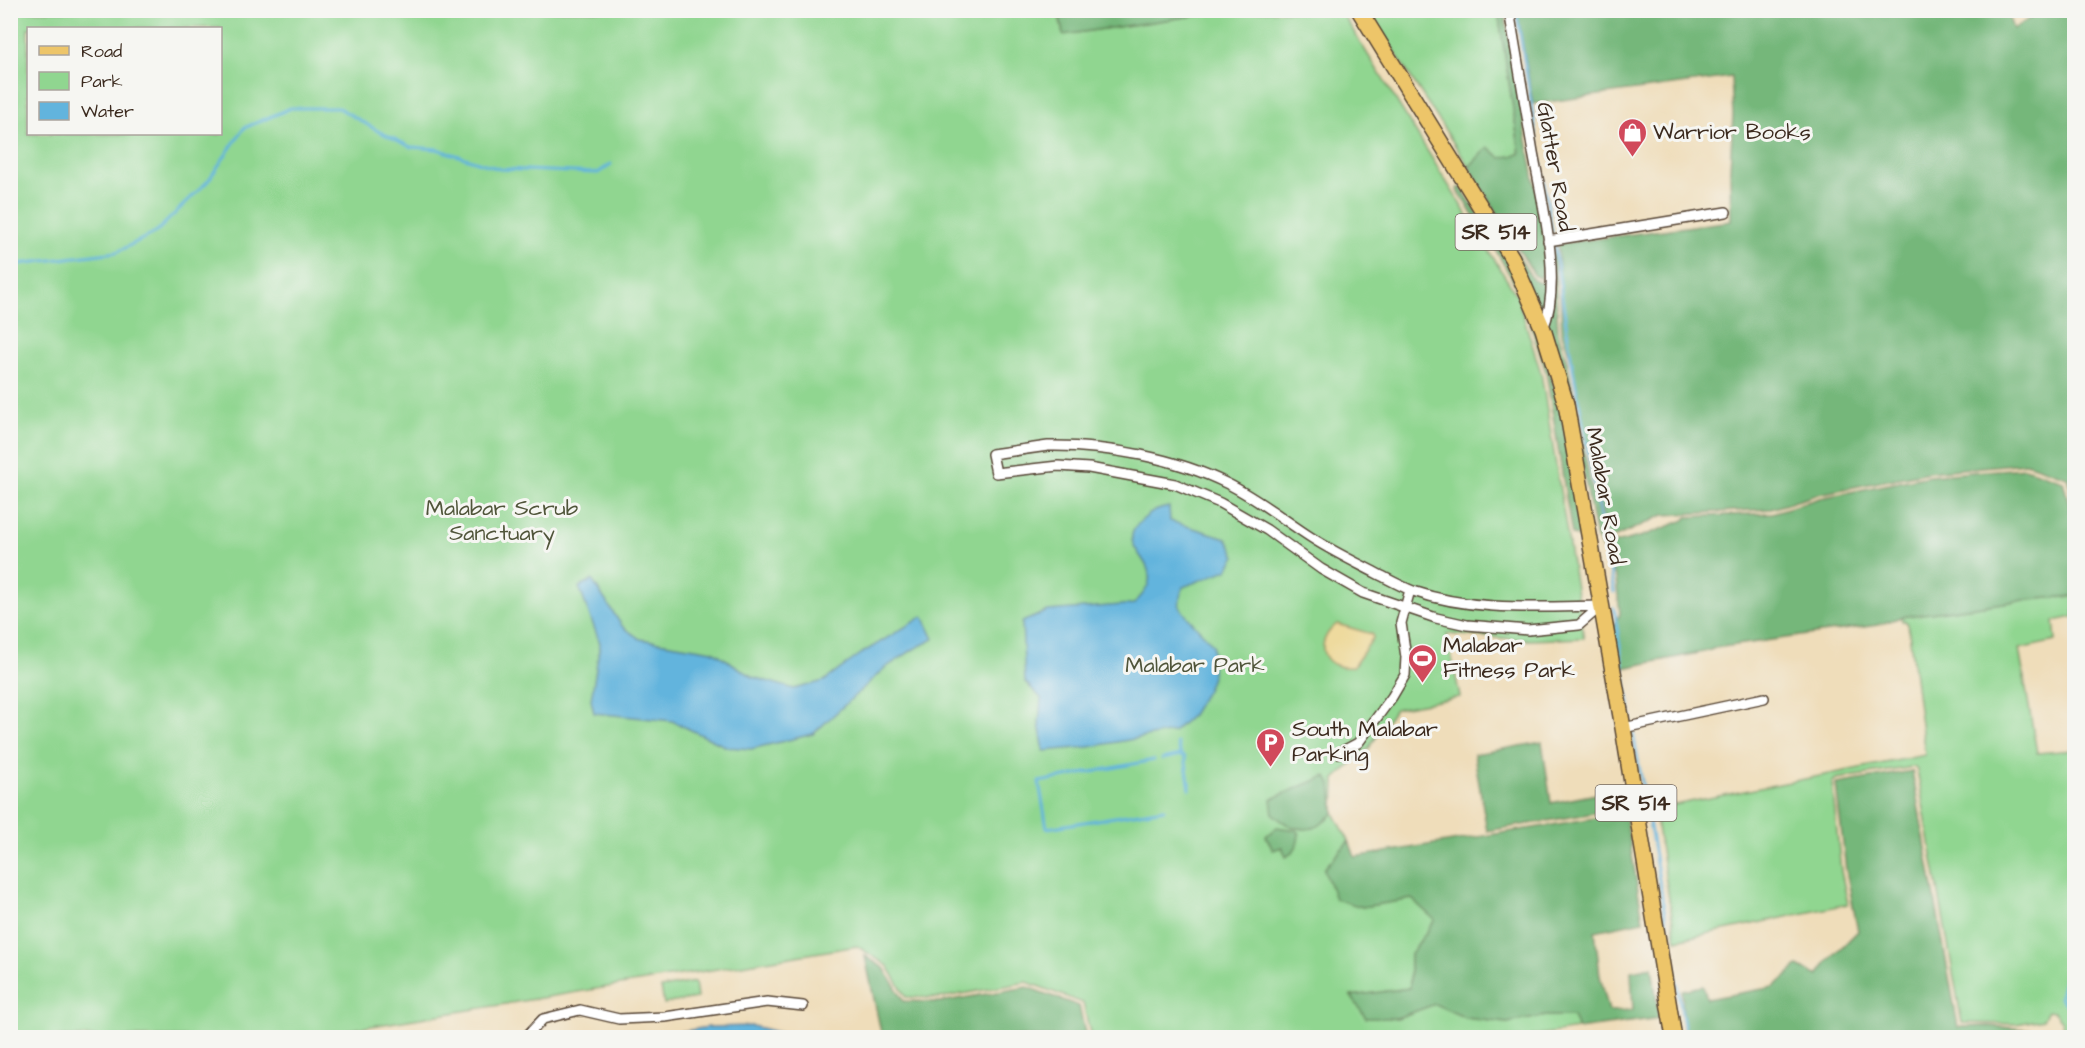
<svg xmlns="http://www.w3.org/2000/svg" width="2085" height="1048" viewBox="0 0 2085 1048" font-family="'Architects Daughter',sans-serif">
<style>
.green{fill:#90d690;stroke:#668057;stroke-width:1.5;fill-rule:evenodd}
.forest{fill:#74b77a;stroke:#58704c;stroke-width:1.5}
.sand{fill:#eeda9e;stroke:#94825e;stroke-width:1.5}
.water{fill:#62b4dd;stroke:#4e6f7e;stroke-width:1.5}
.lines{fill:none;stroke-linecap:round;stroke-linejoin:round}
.stream{stroke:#62b4dd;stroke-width:3}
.minor-casing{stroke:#564535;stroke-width:12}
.primary-casing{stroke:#564535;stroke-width:18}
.minor{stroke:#fff;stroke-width:9}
.primary{stroke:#edc569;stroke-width:15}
.labels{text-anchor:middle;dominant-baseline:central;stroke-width:6;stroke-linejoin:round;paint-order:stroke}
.shield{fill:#f6f6f2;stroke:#73675e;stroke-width:1.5}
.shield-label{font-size:21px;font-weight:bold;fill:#3b2a1e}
.poi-label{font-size:22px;fill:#3b2a1e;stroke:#f6f6f2;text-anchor:start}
.street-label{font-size:22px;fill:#3b2a1e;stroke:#f6f6f2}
.park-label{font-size:22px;fill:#50553a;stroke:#f6f6f2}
</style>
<rect width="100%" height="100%" fill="#f6f6f2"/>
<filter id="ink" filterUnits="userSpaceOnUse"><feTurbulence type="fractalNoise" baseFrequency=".0167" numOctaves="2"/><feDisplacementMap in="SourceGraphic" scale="12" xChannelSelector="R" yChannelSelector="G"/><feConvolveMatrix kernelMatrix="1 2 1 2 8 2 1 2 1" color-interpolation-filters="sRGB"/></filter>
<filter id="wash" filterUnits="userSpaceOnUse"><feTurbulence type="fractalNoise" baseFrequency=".008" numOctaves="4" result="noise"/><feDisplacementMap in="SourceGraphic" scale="24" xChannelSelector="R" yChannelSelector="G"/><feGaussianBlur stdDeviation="1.35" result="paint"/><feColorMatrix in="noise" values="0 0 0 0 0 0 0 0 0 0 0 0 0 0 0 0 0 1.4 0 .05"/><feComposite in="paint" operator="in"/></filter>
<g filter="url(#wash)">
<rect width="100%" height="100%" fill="#efddba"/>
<!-- green -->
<path class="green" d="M1058,10L1063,35L1227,11H1341L1517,296L1541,373L1584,638L1529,640L1447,634L1460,697L1395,709L1369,748L1335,779L1334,813L1349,841L1324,869L1362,907L1412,899L1435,920L1410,955V988L1352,996L1397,1018L1435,1004L1466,1018L1507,1023L1546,1016H1573L1578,1029L1531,1036V1038L1091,1037L1083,1003L1027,982L940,998L906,997L888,966L857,946L305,1037H11L10,11ZM28,28H220V134H28Z
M1368,11H1498L1520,154L1501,158L1488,147L1469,167Z
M2074,596V617L2054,621L2056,641L2019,649L2037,753L2074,750V1037H2064L2062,1022L2054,1012L2048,1011L2043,1019L2016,1024L1962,1023L1917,770L1914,767L1836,779L1832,783L1841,871L1848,904L1676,940L1654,809L1925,755L1908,624L1905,621H1902L1901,617L2025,600Z
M695,982L697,998L664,1004L661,988Z"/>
<!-- forest -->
<path class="forest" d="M1059,10H1227V11L1063,35Z
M2006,10L2013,29L2042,11H2074V504L2067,477L2026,463L1929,472L1819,494L1771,509L1664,515L1609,540L1595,486L1571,360L1562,333L1558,244L1731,221L1730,170L1733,115L1731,77L1533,104L1517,11Z
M1498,11H1504L1545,241L1544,263L1541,279L1535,276L1469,167L1488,147L1501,158L1520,154Z
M1473,182L1533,280L1540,283L1544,282L1554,248L1558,333L1567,362L1591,487L1606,543L1611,544L1643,536L1685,520L1687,517L1772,513L1820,498L1929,476L1972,472L2025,468L2063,481L2074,523V596L2025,600L1901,617L1878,625L1715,648L1708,651L1618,669L1611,629L1620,614L1616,578L1598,540L1596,539L1571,403Z
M1461,187L1507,260L1537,331L1560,405L1584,537L1572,535L1546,372L1521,295L1490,240L1484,234L1457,189Z
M1542,742L1551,803L1627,788L1629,811L1624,808L1487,831L1474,754Z
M1912,771L1958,1027L1989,1026L2036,1030L2054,1037H1684L1682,990L1703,986L1707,999L1774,987L1798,966L1818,976L1827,962L1858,931L1846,870L1836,784Z
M1326,776L1331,784L1334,813C1329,817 1324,823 1318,826C1301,834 1285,825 1273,814L1271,799Z
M1625,813L1643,921L1595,931L1600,976L1609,1011L1633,1010L1631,971L1652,967L1659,1018L1578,1029L1573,1016H1546L1507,1023L1466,1018L1435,1004L1397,1018H1366L1351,996L1410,988V955L1435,920L1412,899L1362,907L1335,899L1324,869L1349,841L1355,857Z
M1277,827L1296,830L1299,834C1298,845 1296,851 1286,857L1282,847L1273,850L1266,836Z
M865,956L884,968L904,1001L940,1002L1027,987L1079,1006L1086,1037H882Z"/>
<!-- sand -->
<path class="sand" d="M1337,624L1372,634L1373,638L1353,667C1321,670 1313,642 1337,624Z"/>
<!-- water -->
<path class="water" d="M1169,507L1170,521L1226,538L1236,556L1227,570L1183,587C1181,594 1178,600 1180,607C1182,613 1207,637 1213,645L1212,677L1207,690L1192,715L1173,732L1089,747L1044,751L1039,724L1041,698L1025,682L1022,622L1048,611L1134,604C1140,597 1148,590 1149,581C1153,557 1116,545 1140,522C1152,511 1153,511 1169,507Z
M592,580L622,626L640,639L713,651L753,677L794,689L824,681L862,653L923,616L934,639L914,649L885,668L813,734L751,749L727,747L672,721L594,713L591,700L600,643L579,587Z
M753,1026L793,1036V1037H649L708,1027Z"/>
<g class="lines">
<!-- stream -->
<path class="stream" d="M1516,10L1552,232
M1554,243L1572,364L1614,592
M10,263L19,264L117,252L156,232L208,181L244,128L291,108H339L378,131L411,147L437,149L500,169L598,173L611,164
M1614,608L1631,718
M1633,733L1645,799
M1177,743L1181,755
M1162,759L1181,755L1185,757L1190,789
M1154,760L1039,782L1047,828L1164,809
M1648,815L1686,1038
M2068,1006L2060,997L2074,943
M2069,1025L2070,1038"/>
</g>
</g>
<g filter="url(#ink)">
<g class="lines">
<defs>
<path id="minor" d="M1509,10C1517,58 1525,105 1533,152C1542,202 1563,282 1543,329
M1548,241L1726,212
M1048,446C1106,445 1176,458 1228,484C1258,499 1284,520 1312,538C1332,551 1355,562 1376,573C1388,579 1400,586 1413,591C1474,612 1538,607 1601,606L1579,625L1528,630L1467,625L1436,618L1363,593L1321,569L1267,530L1220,503L1175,484L1089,468L1058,466L996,473L992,454Z
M1623,728L1764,698
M1339,753L1358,743L1392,697L1405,675L1406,657L1401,623L1410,590
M525,1038L543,1019L580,1010L619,1019L665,1017L767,1002L803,1006"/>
<path id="primary" d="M1359,10L1512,258L1543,329L1566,404L1623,728L1674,1038"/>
</defs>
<!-- minor casing -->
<use href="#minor" class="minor-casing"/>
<!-- primary casing -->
<use href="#primary" class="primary-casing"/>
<!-- minor -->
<use href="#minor" class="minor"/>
<!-- primary -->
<use href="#primary" class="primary"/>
</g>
</g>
<!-- icons -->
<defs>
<symbol id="shop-pin" viewBox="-11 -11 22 30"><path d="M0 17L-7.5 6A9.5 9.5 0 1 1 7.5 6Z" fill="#d1495b" stroke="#f6f6f2"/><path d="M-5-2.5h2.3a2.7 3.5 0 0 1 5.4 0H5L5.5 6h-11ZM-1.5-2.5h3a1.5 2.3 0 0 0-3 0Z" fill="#fff"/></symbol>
<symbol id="stadium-pin" viewBox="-11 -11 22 30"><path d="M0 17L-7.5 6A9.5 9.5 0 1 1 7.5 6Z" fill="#d1495b" stroke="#f6f6f2"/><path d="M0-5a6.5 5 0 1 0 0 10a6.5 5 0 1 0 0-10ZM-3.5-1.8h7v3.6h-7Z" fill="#fff"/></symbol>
<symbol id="parking-pin" viewBox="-11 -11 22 30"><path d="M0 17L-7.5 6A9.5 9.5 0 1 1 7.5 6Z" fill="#d1495b" stroke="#f6f6f2"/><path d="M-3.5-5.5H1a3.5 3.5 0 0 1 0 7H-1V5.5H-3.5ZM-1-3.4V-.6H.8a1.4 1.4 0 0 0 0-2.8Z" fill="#fff"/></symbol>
</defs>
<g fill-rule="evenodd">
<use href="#shop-pin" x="1616" y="116" width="33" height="45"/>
<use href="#stadium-pin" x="1406" y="642" width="33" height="45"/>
<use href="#parking-pin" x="1254" y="726" width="33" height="45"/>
</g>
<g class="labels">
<!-- shield labels -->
<g class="shield">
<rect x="1455.5" y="214" width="81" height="36" rx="4.5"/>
<rect x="1595.5" y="785" width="81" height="36" rx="4.5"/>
</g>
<g class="shield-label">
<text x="1496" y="232">SR 514</text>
<text x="1636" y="803">SR 514</text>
</g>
<!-- poi labels -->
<g class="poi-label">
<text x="1653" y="132">Warrior Books</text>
<text x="1443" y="645">Malabar<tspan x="1443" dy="25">Fitness Park</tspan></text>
<text x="1292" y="729">South Malabar<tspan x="1292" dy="25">Parking</tspan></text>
</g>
<!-- street labels -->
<g class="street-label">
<text transform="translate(1555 167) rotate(80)">Glatter Road</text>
<text transform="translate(1605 496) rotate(80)">Malabar Road</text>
</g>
<!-- park labels -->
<g class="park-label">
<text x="502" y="508">Malabar Scrub<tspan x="502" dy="25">Sanctuary</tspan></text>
<text x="1195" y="665">Malabar Park</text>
</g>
</g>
<!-- margin -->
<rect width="2085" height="1048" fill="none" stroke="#f6f6f2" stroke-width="36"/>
<!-- legend -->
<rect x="27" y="27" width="195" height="108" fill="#f6f6f2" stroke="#aba49d" stroke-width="1.5"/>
<rect x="39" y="46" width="30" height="9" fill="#edc569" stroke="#aba49d" stroke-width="1.5"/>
<text x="81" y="57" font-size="18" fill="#3b2a1e">Road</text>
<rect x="39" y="72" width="30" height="18" fill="#90d690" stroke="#aba49d" stroke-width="1.5"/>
<text x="81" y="87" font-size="18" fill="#3b2a1e">Park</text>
<rect x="39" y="102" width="30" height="18" fill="#62b4dd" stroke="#aba49d" stroke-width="1.5"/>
<text x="81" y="117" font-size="18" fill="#3b2a1e">Water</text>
</svg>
